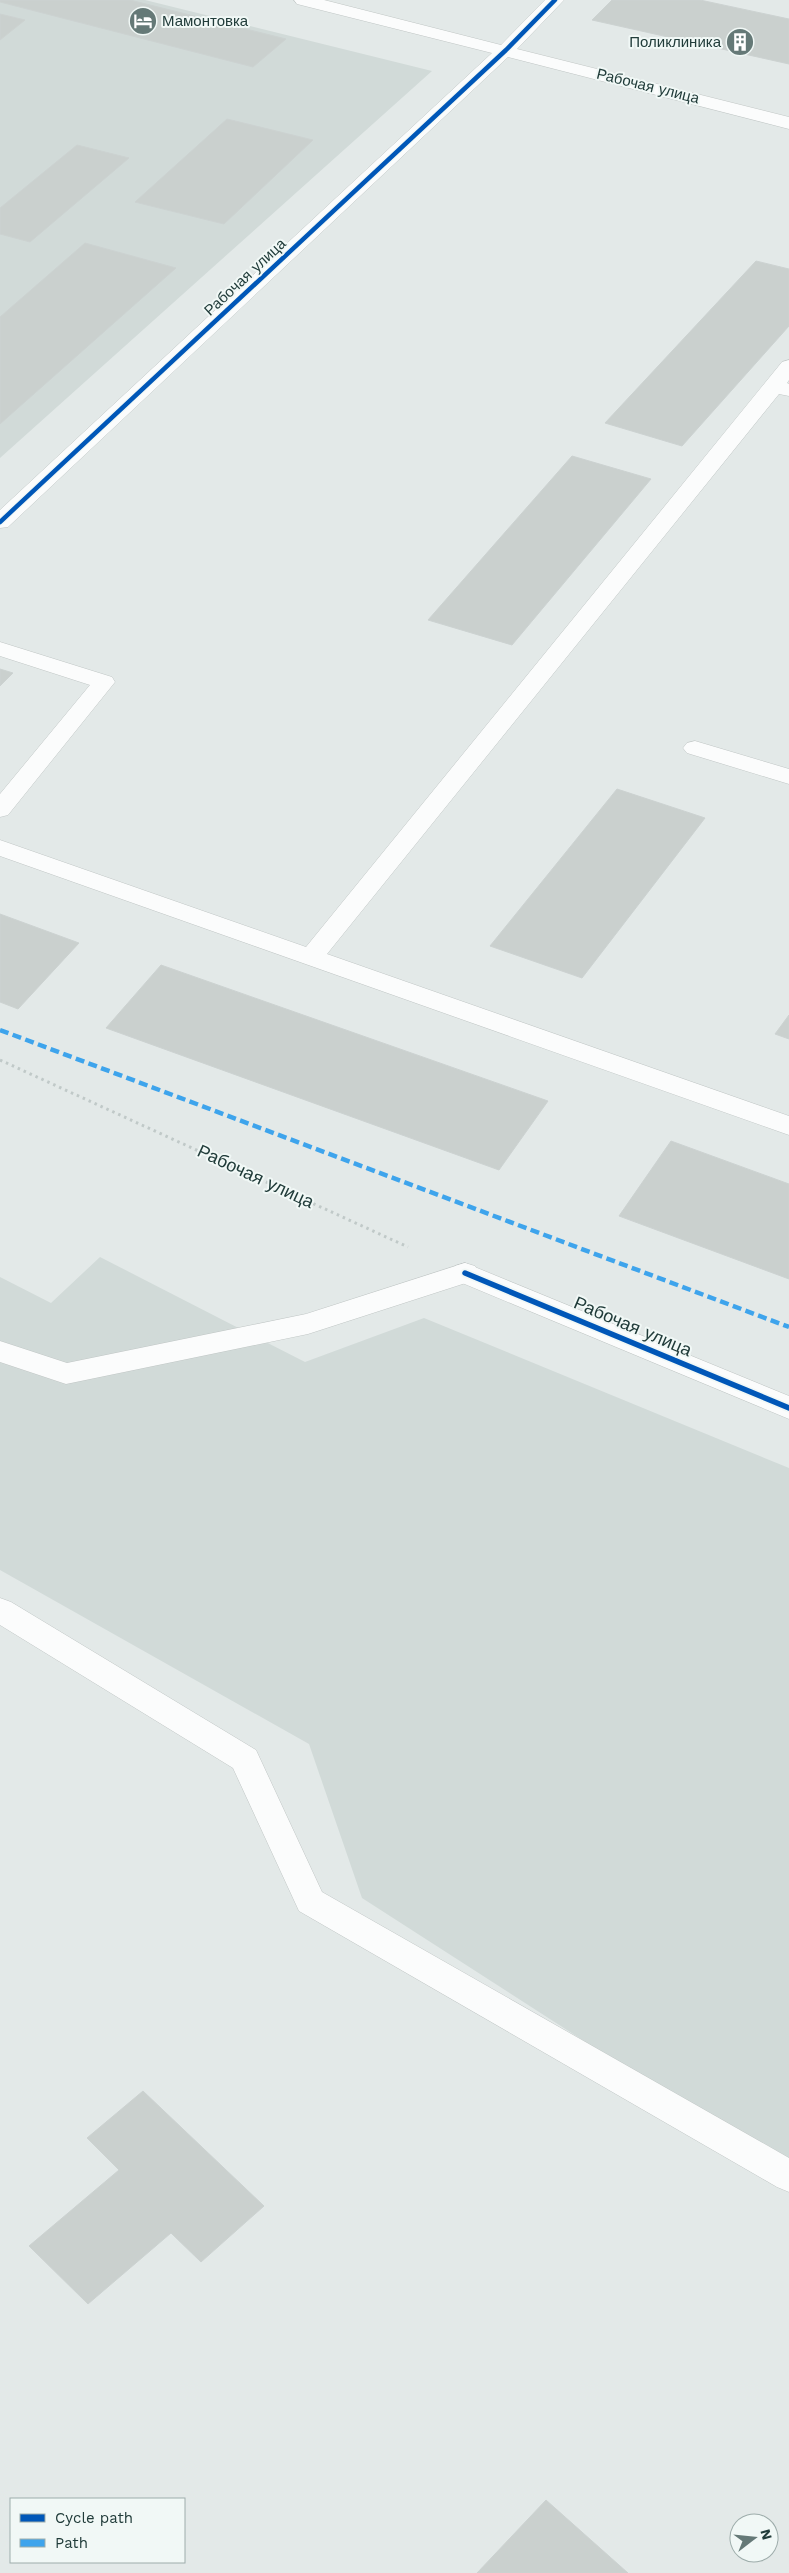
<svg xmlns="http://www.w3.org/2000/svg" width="789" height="2573" viewBox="0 0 789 2573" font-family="'Work Sans',sans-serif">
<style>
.built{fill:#d1dad8}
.building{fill:#cad0ce;stroke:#ccd2d1}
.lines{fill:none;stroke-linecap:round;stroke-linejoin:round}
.lane-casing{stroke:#c0c6c5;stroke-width:1}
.street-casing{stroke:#c0c6c5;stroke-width:1}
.path{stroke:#c0c9c8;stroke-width:3;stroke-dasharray:2.5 4;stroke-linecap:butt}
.lane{fill:#fbfcfc;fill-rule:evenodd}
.street{fill:#fbfcfc;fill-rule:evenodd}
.quiet{stroke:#3ea4ec;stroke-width:4.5;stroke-dasharray:9 4.5;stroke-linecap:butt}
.cycleway-far1-casing{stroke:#f1f8f6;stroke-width:7}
.cycleway-casing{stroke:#f1f8f6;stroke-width:9}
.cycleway-far1{stroke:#0057b8;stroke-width:4.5}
.cycleway{stroke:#0057b8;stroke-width:5.5}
.labels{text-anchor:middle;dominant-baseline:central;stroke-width:4;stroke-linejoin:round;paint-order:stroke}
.far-poi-label{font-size:15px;fill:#213c3a;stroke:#f1f8f6;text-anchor:start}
.far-street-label{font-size:15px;fill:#213c3a;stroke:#f1f8f6}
.street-label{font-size:18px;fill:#213c3a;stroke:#f1f8f6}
</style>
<rect width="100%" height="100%" fill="#e3e9e8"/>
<!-- built -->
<path class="built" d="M0,0H145L432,71L0,458Z
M100,1257L305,1362L424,1318L789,1468V2173L362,1898L309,1744L0,1570V1277L51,1303Z"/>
<!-- building -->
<path class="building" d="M0,0H130L286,39L253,67L0,2Z
M612,0H700L789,19V64L592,20Z
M0,14L25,20L0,40Z
M227,119L313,140L224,224L135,202Z
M77,145L129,158L30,242L0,234V208Z
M85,243L176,268L0,424V317Z
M756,261L789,269V326L682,446L605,423Z
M572,456L651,479L512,645L428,620Z
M0,669L13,673L0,686Z
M617,789L705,818L582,978L490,946Z
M0,914L79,943L18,1009L0,1002Z
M161,965L548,1101L499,1170L106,1028Z
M789,1015V1039L775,1034Z
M671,1141L789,1184V1279L619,1216Z
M143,2091L264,2206L201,2262L171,2233L88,2304L29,2246L119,2170L87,2138Z
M546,2500L628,2573H477Z"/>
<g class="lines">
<defs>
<path id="lane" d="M789,360V380L787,383L789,384V396L779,394L327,954L789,1116V1135L0,856V840L306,947L782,362Z
M0,642L112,677L115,682L8,815L0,817V794L90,685L0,656Z
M695,741L789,769V784L687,753L683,748L687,743Z
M465,1263L475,1266L479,1273L475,1280L308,1334L66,1384L0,1362V1341L67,1363L306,1314Z
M0,1598L11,1602L256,1750L322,1892L789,2158V2192L777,2187L299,1911L233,1768L0,1625Z"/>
<path id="street" d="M294,0H324L501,45L545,0H564L517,49L789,117V129L508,57L8,527L0,528V510L492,53L297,4Z
M465,1263L789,1396V1419L455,1280L451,1273L455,1266Z"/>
</defs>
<!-- lane casing -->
<use href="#lane" class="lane-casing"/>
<!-- street casing -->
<use href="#street" class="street-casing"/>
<!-- path -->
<path class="path" d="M0,1060L408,1247"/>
<!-- lane -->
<use href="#lane" class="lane"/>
<!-- street -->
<use href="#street" class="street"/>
<!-- quiet -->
<path class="quiet" d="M0,1030L789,1327"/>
<defs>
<path id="cycleway-far1" d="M0,522L506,50L555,0"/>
<path id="cycleway" d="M465,1273L789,1408"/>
</defs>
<!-- cycleway-far1 casing -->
<use href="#cycleway-far1" class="cycleway-far1-casing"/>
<!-- cycleway casing -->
<use href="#cycleway" class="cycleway-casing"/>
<!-- cycleway-far1 -->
<use href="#cycleway-far1" class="cycleway-far1"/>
<!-- cycleway -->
<use href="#cycleway" class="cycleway"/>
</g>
<!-- icons -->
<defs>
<symbol id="hotel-disc" viewBox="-11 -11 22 22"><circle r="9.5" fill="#657977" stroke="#f1f8f6"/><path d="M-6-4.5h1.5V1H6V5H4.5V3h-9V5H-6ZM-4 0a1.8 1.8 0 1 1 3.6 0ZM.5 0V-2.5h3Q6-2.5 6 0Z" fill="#fff"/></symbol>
<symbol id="building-disc" viewBox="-11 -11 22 22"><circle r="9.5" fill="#657977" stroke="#f1f8f6"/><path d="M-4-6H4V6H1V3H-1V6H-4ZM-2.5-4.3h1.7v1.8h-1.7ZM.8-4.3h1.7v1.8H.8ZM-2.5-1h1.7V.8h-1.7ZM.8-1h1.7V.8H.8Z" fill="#fff"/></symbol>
</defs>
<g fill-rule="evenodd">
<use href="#hotel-disc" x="127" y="5" width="32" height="32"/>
<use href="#building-disc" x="724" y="26" width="32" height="32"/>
</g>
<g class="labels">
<!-- far-poi labels -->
<g class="far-poi-label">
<text x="162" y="21">Мамонтовка</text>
<text x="721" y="42" text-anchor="end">Поликлиника</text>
</g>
<!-- far-street labels -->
<g class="far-street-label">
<text transform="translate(648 86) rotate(14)">Рабочая улица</text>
<text transform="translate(245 277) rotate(-43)">Рабочая улица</text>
</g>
<!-- street labels -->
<g class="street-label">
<text transform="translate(256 1176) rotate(25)">Рабочая улица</text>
<text transform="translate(633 1326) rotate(23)">Рабочая улица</text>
</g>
</g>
<!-- legend -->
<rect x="10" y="2498" width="175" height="65" fill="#f1f8f6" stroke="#9eadab"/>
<rect x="20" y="2514" width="25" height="8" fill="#0057b8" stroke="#9eadab"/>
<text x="55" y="2523" font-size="15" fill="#213c3a">Cycle path</text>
<rect x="20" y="2539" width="25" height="8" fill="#3ea4ec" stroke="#9eadab"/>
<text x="55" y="2548" font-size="15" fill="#213c3a">Path</text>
<!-- north arrow -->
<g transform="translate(754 2538) rotate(74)"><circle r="24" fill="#f1f8f6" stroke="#9eadab"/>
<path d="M0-4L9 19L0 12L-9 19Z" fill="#657977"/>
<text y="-8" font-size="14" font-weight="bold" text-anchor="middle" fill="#213c3a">N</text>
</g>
</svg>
